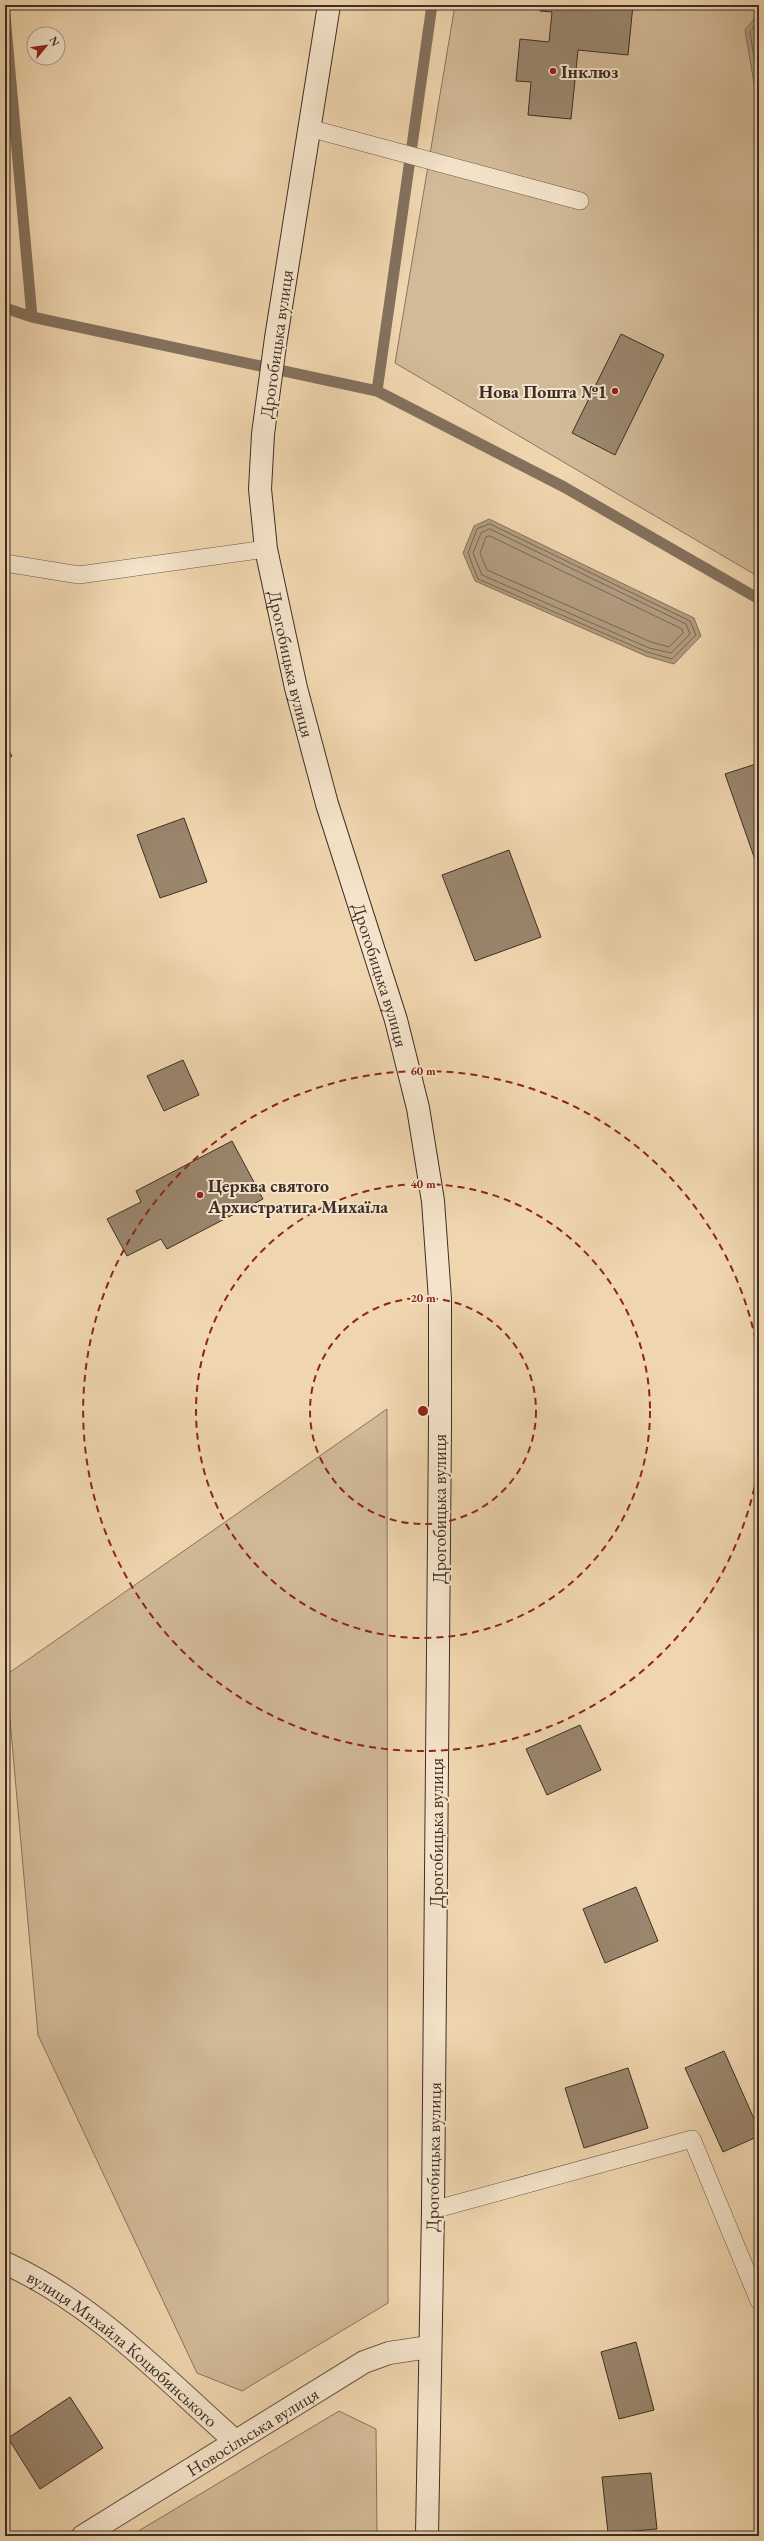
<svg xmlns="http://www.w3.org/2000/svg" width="764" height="2541" viewBox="0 0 764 2541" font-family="'EB Garamond',serif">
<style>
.green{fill:#d2ba98;stroke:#887460}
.water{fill:#b39d81;stroke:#84715d}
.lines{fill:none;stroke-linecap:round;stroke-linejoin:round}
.shore{stroke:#786654;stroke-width:1}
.stream{stroke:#84715d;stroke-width:11}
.building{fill:#9a866e;stroke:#3d2f27}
.service-casing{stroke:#6a5949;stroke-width:18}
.minor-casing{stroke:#6a5949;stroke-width:24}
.secondary-casing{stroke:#3d2f27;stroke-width:24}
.service{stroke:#f5e4cb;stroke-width:17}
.minor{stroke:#f5e4cb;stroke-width:22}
.secondary{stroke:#f5e4cb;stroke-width:22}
.ring{fill:none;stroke:#8f2418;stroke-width:2;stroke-dasharray:7 5}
.poi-dot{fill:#8f2418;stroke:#f5e4cb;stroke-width:1.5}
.labels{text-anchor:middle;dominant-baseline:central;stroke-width:4;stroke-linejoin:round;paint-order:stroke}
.poi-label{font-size:18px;font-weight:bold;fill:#3d2f27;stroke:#f5e4cb;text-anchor:start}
.street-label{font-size:18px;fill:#3d2f27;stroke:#f5e4cb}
.centre{fill:#8f2418;stroke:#f5e4cb;stroke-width:2}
.ring-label{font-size:12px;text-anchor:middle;font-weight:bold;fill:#8f2418;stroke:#f5e4cb;stroke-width:4;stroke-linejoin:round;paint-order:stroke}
</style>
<rect width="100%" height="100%" fill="#f0d6af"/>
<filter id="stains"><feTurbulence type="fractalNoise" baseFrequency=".005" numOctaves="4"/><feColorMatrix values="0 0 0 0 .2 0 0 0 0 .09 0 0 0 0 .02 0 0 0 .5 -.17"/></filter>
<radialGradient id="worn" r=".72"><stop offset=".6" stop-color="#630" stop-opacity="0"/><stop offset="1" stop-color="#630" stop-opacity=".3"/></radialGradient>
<!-- green -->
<path class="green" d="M455,5H759V577L395,363Z
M387,1409L388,2303L242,2391L197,2373L38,2035L6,1675Z
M339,2411L376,2429L377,2536H130Z"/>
<!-- water -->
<path class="water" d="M759,13V102L756,95L745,30Z
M489,519L694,618L701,636L674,664L646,656L475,581L463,553L474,526Z"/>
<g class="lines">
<!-- shore -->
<path class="shore" d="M759,19L750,32L759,91
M490,524L690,621L696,635L672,659L647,652L478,579L468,553L477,529Z
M490,529L686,624L690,634L671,653L649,648L482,575L473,553L481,533Z
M490,536L682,629L683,633L669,647L651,642L487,570L480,553L486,537Z"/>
<!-- stream -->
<path class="stream" d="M5,16L32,317
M5,308L32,317L377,391L564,487L759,599
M377,391L432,5"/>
</g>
<!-- building -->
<path class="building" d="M540,5H633L628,55L578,50L571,119L528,115L531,82L516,81L520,39L549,42L552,12L540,11Z
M621,334L664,355L615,455L572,433Z
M5,745L12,756L5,760Z
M759,763V871L725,774Z
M184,818L207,882L160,898L137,835Z
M509,850L541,937L475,961L442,875Z
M183,1060L199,1095L164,1111L147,1076Z
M232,1141L263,1199L167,1249L161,1239L127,1256L107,1219L141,1202L136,1191Z
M580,1725L601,1770L547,1795L526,1749Z
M636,1887L658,1941L605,1963L583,1909Z
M724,2051L759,2130V2136L723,2152L685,2068Z
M628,2068L648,2128L584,2148L565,2088Z
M636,2342L654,2410L619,2419L601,2352Z
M70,2397L103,2448L40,2489L8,2438Z
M651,2473L657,2529L608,2533L602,2477Z"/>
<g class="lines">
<defs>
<path id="service" d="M309,128L580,201
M5,563L79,575L266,549
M433,2210L692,2139L759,2301"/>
<g id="minor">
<path id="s1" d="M5,2263C94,2303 162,2376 234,2440"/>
<path id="s2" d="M83,2536L364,2362L389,2353L429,2347"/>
</g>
<g id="secondary">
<path id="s3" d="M329,5L276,338L263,434L260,489L266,549L296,688L327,804L396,1020L418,1108L433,1201L440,1299V1427L433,2210L427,2536"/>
</g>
</defs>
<!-- service casing -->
<use href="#service" class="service-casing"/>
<!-- minor casing -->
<use href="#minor" class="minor-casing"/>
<!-- secondary casing -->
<use href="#secondary" class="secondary-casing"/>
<!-- service -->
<use href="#service" class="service"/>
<!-- minor -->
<use href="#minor" class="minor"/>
<!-- secondary -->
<use href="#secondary" class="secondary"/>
</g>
<!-- distance rings -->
<g class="ring">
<circle cx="423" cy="1411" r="113"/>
<circle cx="423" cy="1411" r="227"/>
<path d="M759 1464A340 340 0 1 1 759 1358"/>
</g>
<!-- markers -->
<g class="poi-dot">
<circle cx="553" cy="71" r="4"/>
<circle cx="615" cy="391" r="4"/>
<circle cx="200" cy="1195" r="4"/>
</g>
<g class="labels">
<!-- poi labels -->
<g class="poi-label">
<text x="561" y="71">Інклюз</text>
<text x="607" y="391" text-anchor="end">Нова Пошта №1</text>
<text x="208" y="1185">Церква святого<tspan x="208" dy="21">Архистратига Михаїла</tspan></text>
</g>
<!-- street labels -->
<g class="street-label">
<text transform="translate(276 344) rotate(-82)">Дрогобицька вулиця</text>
<text stroke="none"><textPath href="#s3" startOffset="667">Дрогобицька вулиця</textPath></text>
<text stroke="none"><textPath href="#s3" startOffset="991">Дрогобицька вулиця</textPath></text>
<text transform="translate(439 1509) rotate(-90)">Дрогобицька вулиця</text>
<text transform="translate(436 1833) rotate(-90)">Дрогобицька вулиця</text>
<text transform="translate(433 2157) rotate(-89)">Дрогобицька вулиця</text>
<text stroke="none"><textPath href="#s1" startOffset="146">вулиця Михайла Коцюбинського</textPath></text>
<text stroke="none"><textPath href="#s2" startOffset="199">Новосільська вулиця</textPath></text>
</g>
</g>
<circle cx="423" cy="1411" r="6" class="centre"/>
<g class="ring-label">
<text x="423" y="1075">60 m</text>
<text x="423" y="1188">40 m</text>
<text x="423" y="1302">20 m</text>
</g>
<!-- margin -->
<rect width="764" height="2541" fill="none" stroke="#f0d6af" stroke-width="20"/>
<rect x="6" y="6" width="752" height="2529" fill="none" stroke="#3d2f27" stroke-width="2"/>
<rect x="10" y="10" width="744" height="2521" fill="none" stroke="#3d2f27"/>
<!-- north arrow -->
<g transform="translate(46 46) rotate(61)"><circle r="19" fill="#f5e4cb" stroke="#ab9c89"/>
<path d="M0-3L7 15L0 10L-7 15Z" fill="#8f2418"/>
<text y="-6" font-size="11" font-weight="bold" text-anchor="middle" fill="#3d2f27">N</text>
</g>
<rect width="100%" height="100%" filter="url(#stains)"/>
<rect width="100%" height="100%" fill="url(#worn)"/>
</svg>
